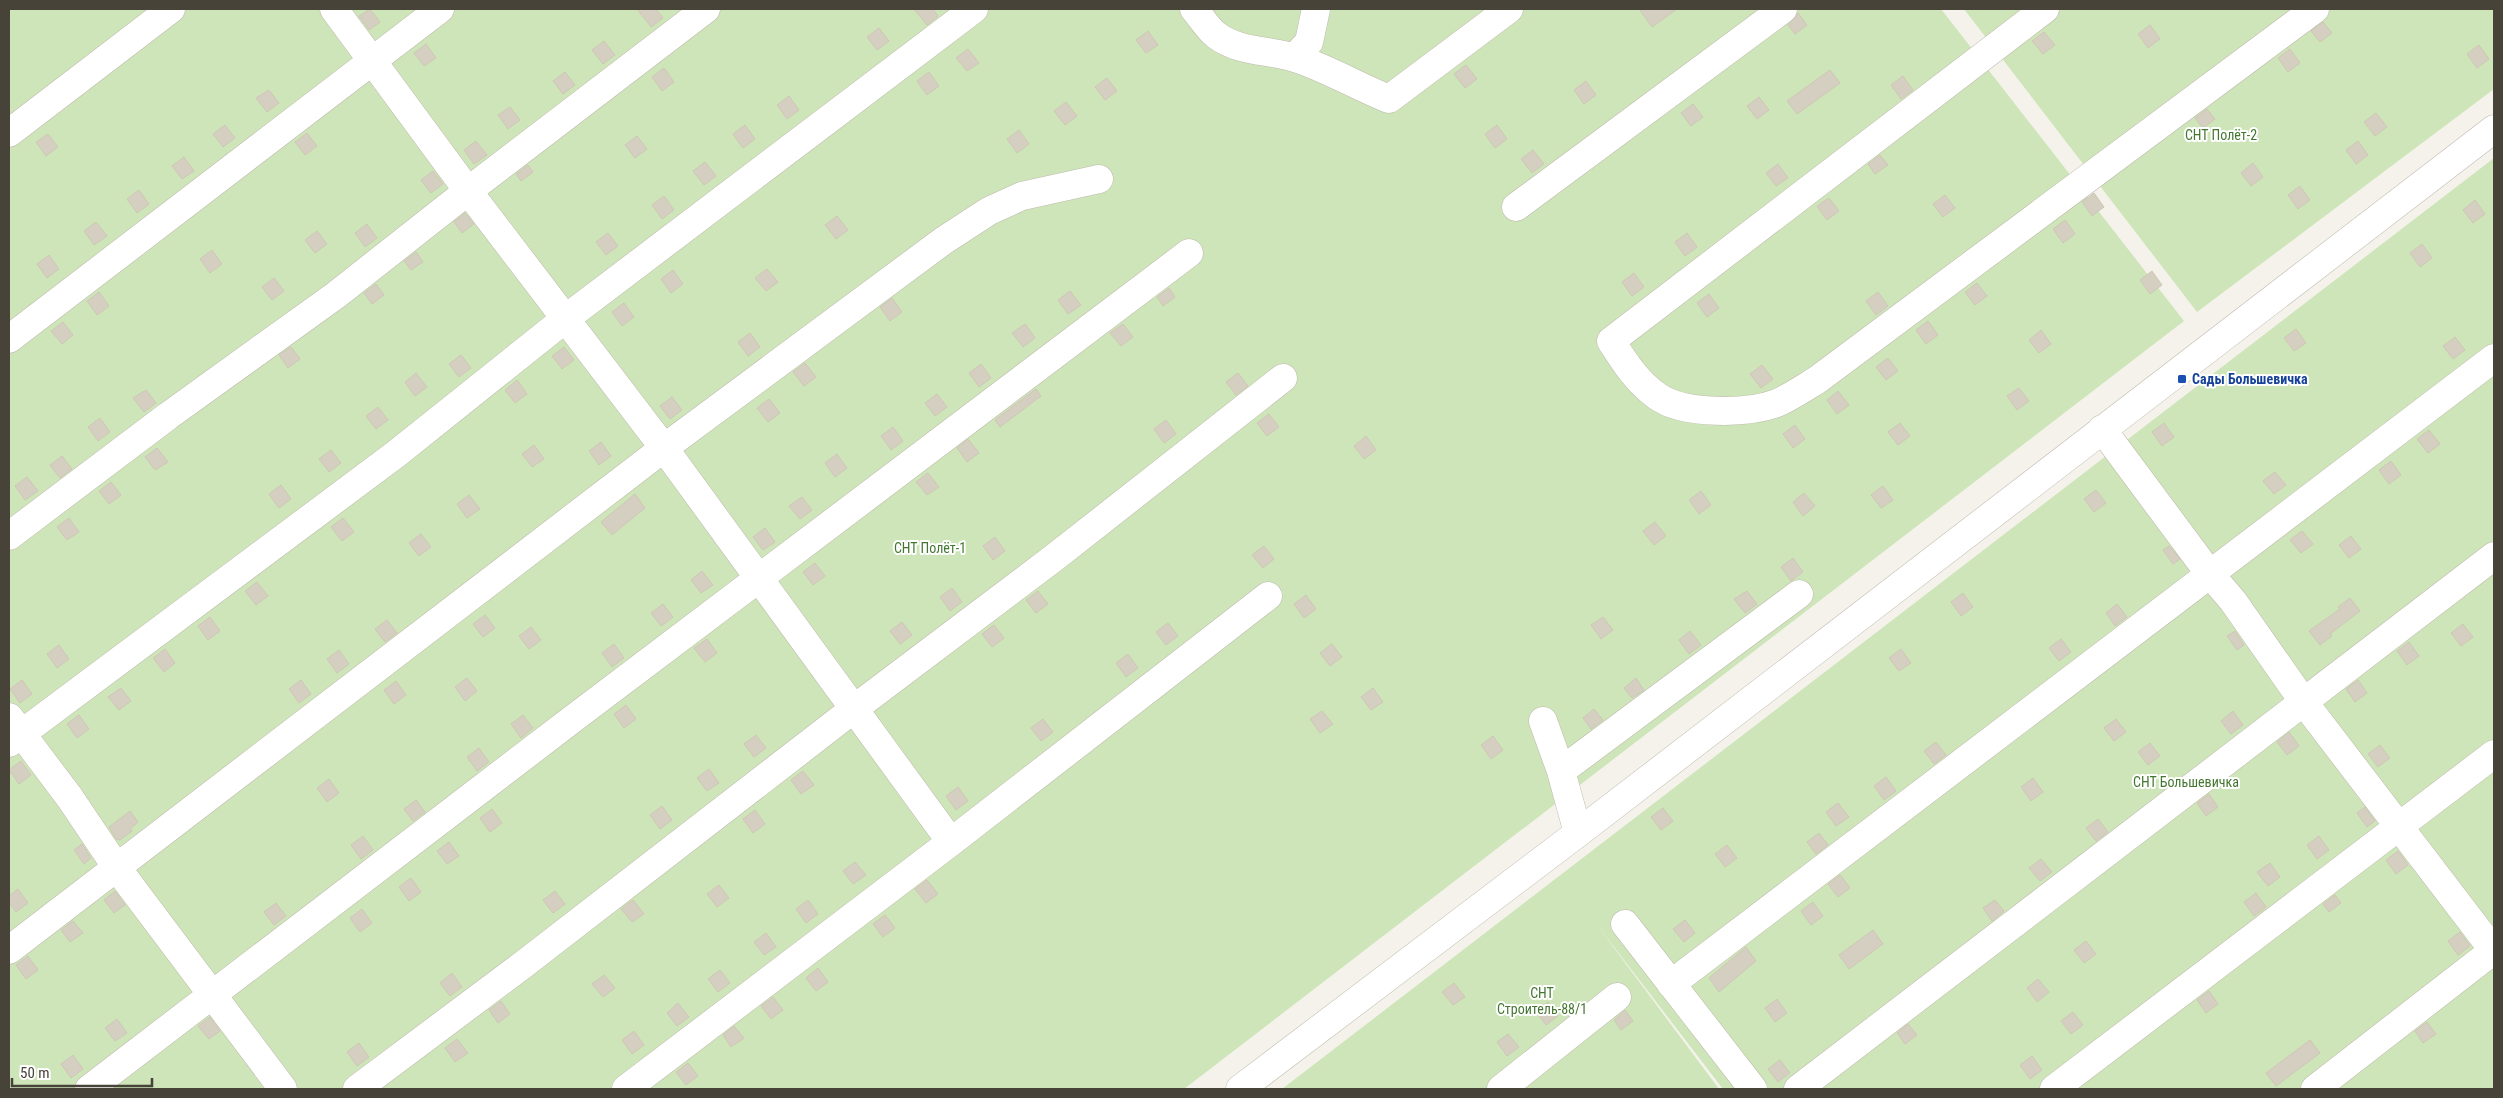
<svg xmlns="http://www.w3.org/2000/svg" width="2503" height="1098" viewBox="0 0 2503 1098" font-family="'Roboto Condensed',sans-serif">
<style>
.green{fill:#cde5b8}
.building{fill:#d5cfc1;stroke:#cfc7b5}
.lines{fill:none;stroke-linecap:round;stroke-linejoin:round}
.minor-casing{stroke:#bfbaae;stroke-width:29}
.minor{stroke:#fff;stroke-width:28}
.transit-dot{fill:#1a4fb4;stroke:#fff;stroke-width:2}
.labels{text-anchor:middle;dominant-baseline:central;stroke-width:4;stroke-linejoin:round;paint-order:stroke}
.park-label{font-size:14px;fill:#457631;stroke:#fff}
.transit-label{font-size:14px;font-weight:bold;fill:#164399;stroke:#fff;text-anchor:start}
</style>
<rect width="100%" height="100%" fill="#f4f2eb"/>
<!-- green -->
<path class="green" d="M9,9H1941L2184,321L1184,1089H9Z
M1964,9H2494V89L2197,312Z
M2494,158V1089H1723L1594,921L1719,1089H1282Z"/>
<!-- building -->
<path class="building" d="M370,9L380,22L369,30L359,16Z
M637,9H656L663,18L651,27Z
M914,9H933L938,16L927,25Z
M1639,9H1677L1652,27Z
M1798,13L1807,25L1795,34L1788,25Z
M2323,22L2332,33L2320,42L2311,31Z
M2150,25L2160,39L2148,48L2138,34Z
M879,28L889,41L877,50L867,37Z
M1148,31L1158,45L1146,53L1136,40Z
M2044,32L2055,45L2043,54L2032,41Z
M604,41L615,55L603,64L592,50Z
M426,44L436,58L424,66L414,53Z
M2479,45L2489,59L2477,68L2467,54Z
M968,49L979,63L967,71L956,58Z
M2290,49L2300,63L2288,72L2278,58Z
M1466,65L1477,79L1465,88L1454,74Z
M664,68L674,82L662,91L652,77Z
M1830,70L1840,83L1797,114L1787,101Z
M565,72L575,85L563,94L553,81Z
M929,72L939,86L927,95L917,81Z
M1903,76L1913,90L1901,99L1891,85Z
M1107,78L1117,91L1105,100L1095,87Z
M1586,81L1596,95L1584,104L1574,90Z
M269,90L279,103L267,112L256,98Z
M789,96L799,110L787,119L777,105Z
M1759,97L1769,110L1757,119L1747,106Z
M1066,102L1077,116L1065,125L1054,111Z
M1693,104L1703,117L1691,126L1681,113Z
M510,107L520,120L508,129L498,115Z
M2207,109L2215,119L2203,128L2195,118Z
M2376,113L2387,127L2375,136L2364,122Z
M225,125L235,138L223,147L213,134Z
M745,125L755,139L743,148L733,134Z
M1497,125L1507,139L1495,148L1485,134Z
M1019,130L1029,144L1017,153L1007,139Z
M307,133L317,146L305,155L295,142Z
M48,134L58,147L46,156L36,142Z
M637,136L647,149L635,158L625,145Z
M476,141L487,155L474,164L464,150Z
M2358,141L2368,155L2356,164L2346,150Z
M1533,150L1544,164L1532,173L1521,159Z
M1880,155L1888,165L1875,174L1868,164Z
M184,157L194,171L182,179L172,166Z
M705,162L716,176L704,185L693,171Z
M2253,163L2263,177L2251,186L2241,173Z
M1778,164L1788,178L1776,186L1766,173Z
M528,165L533,172L521,181L516,174Z
M433,171L443,184L431,193L421,180Z
M2300,186L2310,200L2298,209L2288,195Z
M139,190L149,204L137,213L127,199Z
M2094,193L2104,207L2092,216L2082,202Z
M1945,195L1955,208L1943,217L1933,204Z
M664,196L674,210L662,219L652,205Z
M1829,198L1839,211L1827,220L1817,206Z
M2475,200L2485,214L2473,223L2463,210Z
M465,213L474,224L462,233L454,222Z
M837,216L848,230L836,239L825,225Z
M2065,220L2075,234L2063,243L2053,229Z
M96,222L107,236L94,245L84,231Z
M367,224L377,238L365,247L355,233Z
M317,231L327,244L315,253L305,240Z
M608,233L618,246L606,255L596,242Z
M1687,233L1697,247L1685,256L1675,242Z
M2422,244L2432,258L2420,267L2410,253Z
M212,250L222,264L210,273L200,259Z
M416,252L423,262L411,270L404,261Z
M49,255L59,269L47,278L37,264Z
M767,269L778,282L766,291L755,278Z
M673,270L683,284L671,293L661,279Z
M2152,271L2162,285L2150,294L2140,280Z
M1634,273L1644,287L1632,296L1622,282Z
M274,278L284,291L272,300L262,287Z
M1977,283L1987,296L1975,305L1965,292Z
M376,284L384,295L372,304L364,293Z
M1169,288L1175,297L1163,306L1157,297Z
M1070,291L1081,305L1068,314L1058,300Z
M99,292L109,306L97,315L87,301Z
M1878,292L1888,306L1876,315L1866,301Z
M1709,294L1719,308L1707,317L1697,303Z
M892,298L902,312L890,321L880,307Z
M624,303L634,317L622,326L612,312Z
M1928,321L1938,335L1926,344L1916,330Z
M63,322L73,335L62,344L51,331Z
M1025,324L1035,338L1023,347L1012,333Z
M1123,324L1133,337L1121,346L1110,333Z
M2296,329L2306,343L2294,351L2284,338Z
M2041,330L2051,344L2039,353L2029,340Z
M750,333L760,347L748,356L738,342Z
M2455,337L2465,350L2453,359L2443,346Z
M291,347L300,359L288,368L279,355Z
M564,347L574,360L562,369L552,356Z
M461,355L471,368L459,377L449,364Z
M1888,358L1898,371L1886,380L1876,367Z
M805,363L816,377L804,386L793,372Z
M981,364L991,378L979,387L969,373Z
M1762,365L1773,379L1761,388L1750,374Z
M416,373L427,387L415,396L405,382Z
M1238,373L1248,386L1236,395L1226,382Z
M517,380L527,394L515,403L505,390Z
M2019,388L2029,401L2017,410L2007,396Z
M1036,389L1041,396L1000,427L995,420Z
M146,390L156,403L144,412L133,398Z
M1838,391L1849,405L1837,414L1827,400Z
M937,394L947,407L935,416L925,403Z
M672,397L682,410L670,419L660,406Z
M769,399L780,413L768,422L757,408Z
M378,407L388,420L376,429L366,416Z
M1269,414L1279,427L1267,436L1257,423Z
M100,418L110,432L98,441L88,427Z
M1166,420L1176,434L1164,443L1154,429Z
M1900,423L1910,436L1898,445L1888,432Z
M2164,423L2174,437L2162,446L2152,432Z
M1795,425L1805,439L1793,448L1783,434Z
M893,427L903,441L891,450L881,436Z
M2429,430L2440,444L2428,453L2417,439Z
M1366,436L1376,450L1364,459L1354,446Z
M968,439L979,453L967,462L957,448Z
M601,442L611,456L599,465L589,451Z
M534,445L544,459L532,467L522,454Z
M157,448L168,462L155,470L145,457Z
M331,450L341,463L329,472L319,459Z
M837,454L847,468L835,477L825,463Z
M62,456L72,469L60,478L50,465Z
M2391,461L2401,475L2389,484L2379,470Z
M2275,472L2286,485L2274,494L2263,481Z
M928,473L939,487L927,495L916,482Z
M27,477L38,491L25,500L15,486Z
M111,482L121,495L109,504L99,491Z
M281,485L291,499L279,508L269,494Z
M1883,486L1893,500L1881,508L1871,495Z
M2096,490L2106,503L2094,512L2084,499Z
M1701,491L1711,505L1699,514L1689,500Z
M1804,493L1815,506L1803,516L1793,502Z
M635,494L645,508L612,535L601,522Z
M469,495L480,509L467,518L457,504Z
M802,497L812,510L800,519L789,506Z
M69,518L79,532L67,540L57,527Z
M343,518L354,532L342,541L331,527Z
M1655,522L1666,536L1654,545L1643,531Z
M765,528L775,542L763,550L753,537Z
M2302,531L2313,544L2301,553L2290,540Z
M421,534L431,547L419,556L409,543Z
M2351,536L2361,549L2349,558L2339,545Z
M995,537L1005,551L993,560L983,546Z
M1264,546L1274,559L1263,568L1252,555Z
M2169,546L2180,559L2173,564L2163,550Z
M1793,558L1803,572L1791,581L1781,567Z
M815,563L825,576L813,585L803,572Z
M702,571L713,585L701,593L691,580Z
M257,582L268,596L256,605L245,591Z
M952,588L962,602L950,611L940,597Z
M1038,591L1048,604L1036,613L1026,600Z
M1747,591L1757,604L1745,613L1734,599Z
M1963,593L1973,607L1961,616L1951,602Z
M1306,595L1316,609L1304,618L1294,604Z
M2350,598L2360,611L2330,634L2332,636L2320,645L2309,631L2340,609L2338,607Z
M663,604L673,617L661,626L651,613Z
M2117,604L2127,617L2115,626L2106,613Z
M485,615L495,628L483,637L473,624Z
M210,617L220,631L208,640L198,626Z
M1603,617L1613,630L1601,639L1591,625Z
M387,620L397,633L385,642L375,629Z
M902,622L912,635L900,644L890,631Z
M1168,623L1178,636L1166,645L1156,632Z
M2463,624L2473,637L2461,646L2451,633Z
M994,625L1004,638L992,647L982,634Z
M531,627L541,640L529,649L519,636Z
M1690,631L1701,645L1689,654L1679,640Z
M2235,631L2244,645L2237,650L2227,636Z
M707,639L717,653L705,662L694,648Z
M2061,639L2071,652L2059,661L2049,648Z
M2409,642L2419,656L2407,665L2397,651Z
M614,644L624,658L612,667L602,653Z
M1332,644L1342,657L1330,666L1320,653Z
M59,645L69,659L57,668L47,654Z
M165,649L175,663L164,672L153,658Z
M1901,649L1911,663L1899,671L1889,658Z
M339,650L349,664L337,673L327,659Z
M1128,654L1138,668L1126,677L1116,663Z
M467,678L477,691L465,701L455,687Z
M1636,678L1644,690L1632,698L1624,688Z
M22,680L32,694L20,703L10,689Z
M301,680L311,694L299,703L289,689Z
M2358,680L2367,693L2355,702L2346,689Z
M396,681L406,695L394,704L384,690Z
M121,688L131,701L119,710L108,697Z
M1373,688L1383,702L1371,710L1361,697Z
M626,705L636,719L624,728L614,714Z
M1594,709L1603,720L1591,729L1583,718Z
M1322,711L1333,724L1320,733L1310,719Z
M2233,711L2243,725L2231,734L2221,721Z
M79,715L89,729L77,738L67,724Z
M523,715L533,728L521,738L511,724Z
M1043,719L1053,732L1041,741L1031,728Z
M2116,719L2126,732L2114,741L2104,728Z
M2289,732L2299,746L2287,755L2277,742Z
M756,735L766,748L754,757L744,744Z
M1493,736L1503,750L1491,759L1481,745Z
M1936,742L1946,755L1934,764L1924,751Z
M2150,743L2160,756L2148,765L2138,752Z
M2380,745L2390,758L2378,767L2368,754Z
M479,748L489,762L477,771L467,757Z
M21,761L31,775L19,784L9,770Z
M709,769L719,783L707,791L697,778Z
M803,771L814,785L801,794L791,780Z
M1886,777L1896,791L1884,800L1874,786Z
M2033,778L2043,792L2031,801L2021,787Z
M329,779L339,793L327,802L317,788Z
M958,787L968,801L956,810L946,796Z
M2209,794L2218,807L2206,816L2197,803Z
M416,800L425,812L413,821L404,809Z
M1838,803L1849,817L1836,826L1826,812Z
M662,806L672,820L660,829L650,815Z
M2365,807L2375,821L2367,827L2357,813Z
M1663,808L1673,821L1661,830L1651,817Z
M492,809L502,823L490,832L480,818Z
M755,810L765,824L753,833L743,819Z
M130,811L138,822L130,829L132,831L120,840L116,839L109,827Z
M2098,819L2108,832L2096,841L2086,828Z
M1819,833L1828,845L1816,854L1807,842Z
M363,836L373,850L361,859L351,845Z
M2319,836L2329,850L2317,859L2307,845Z
M449,842L459,856L447,864L437,851Z
M82,844L91,858L84,864L74,850Z
M1727,845L1737,858L1725,867L1715,854Z
M2398,851L2408,865L2396,874L2386,860Z
M2041,859L2052,872L2040,881L2029,868Z
M855,862L866,875L853,884L843,871Z
M2270,863L2280,877L2268,886L2257,872Z
M1840,875L1850,888L1838,897L1828,884Z
M411,878L421,892L409,901L399,887Z
M927,880L938,894L926,903L915,889Z
M719,885L729,898L717,907L707,894Z
M18,889L28,903L16,912L9,902V896Z
M115,891L125,905L114,913L104,900Z
M555,891L565,904L553,913L543,900Z
M2256,893L2266,907L2254,916L2244,902Z
M2335,895L2341,903L2329,912L2323,904Z
M633,900L644,914L632,922L621,909Z
M808,900L818,914L806,923L796,909Z
M1995,900L2004,911L1992,921L1983,908Z
M1813,902L1823,916L1811,925L1801,911Z
M276,903L286,916L274,925L264,912Z
M362,909L372,923L360,932L350,918Z
M885,915L895,928L883,937L873,924Z
M1685,920L1695,933L1684,942L1673,929Z
M73,921L83,933L70,942L61,930Z
M1873,930L1883,944L1849,969L1839,955Z
M2460,932L2470,946L2458,955L2448,941Z
M766,933L776,947L764,955L754,942Z
M2086,941L2096,954L2084,963L2074,950Z
M1746,947L1756,961L1719,992L1709,978Z
M28,956L38,970L26,979L16,965Z
M818,968L828,982L816,991L806,978Z
M720,970L730,983L718,992L708,979Z
M452,973L462,987L450,996L440,983Z
M604,975L615,988L603,997L592,984Z
M2038,979L2049,992L2037,1002L2027,988Z
M1454,983L1465,997L1453,1005L1442,992Z
M2209,991L2218,1004L2206,1013L2197,1000Z
M773,997L783,1010L771,1019L761,1006Z
M1777,999L1787,1013L1775,1022L1765,1008Z
M501,1001L510,1014L498,1023L489,1010Z
M1548,1002L1558,1016L1546,1025L1535,1011Z
M678,1003L689,1017L677,1026L667,1013Z
M1625,1010L1633,1021L1621,1030L1614,1020Z
M2073,1012L2083,1025L2071,1034L2061,1021Z
M210,1017L220,1031L209,1039L198,1026Z
M117,1019L127,1033L115,1041L105,1028Z
M2427,1022L2436,1034L2423,1043L2415,1031Z
M1908,1024L1917,1035L1905,1044L1897,1033Z
M734,1026L744,1038L731,1047L723,1035Z
M634,1031L644,1045L632,1054L622,1040Z
M1508,1034L1519,1047L1507,1056L1497,1042Z
M457,1039L468,1053L455,1062L445,1048Z
M2310,1040L2320,1053L2276,1086L2266,1073Z
M359,1043L369,1057L357,1066L347,1052Z
M73,1055L83,1069L71,1078L61,1064Z
M2032,1056L2042,1070L2030,1079L2020,1065Z
M1780,1060L1790,1073L1778,1082L1768,1069Z
M688,1063L698,1076L686,1085L676,1072Z"/>
<g class="lines">
<defs>
<path id="minor" d="M334,9L468,191L664,448L951,842
M1194,9C1201,17 1208,29 1216,35C1241,54 1273,49 1301,60C1332,71 1359,87 1389,99L1509,9
M2045,9L1611,341C1624,361 1636,381 1657,396C1683,415 1748,414 1777,403C1791,397 1804,388 1817,380L2315,9
M1295,57L1309,42L1316,9
M9,133L171,9
M1516,207L1783,9
M9,339L440,9
M2102,429L2209,573L2233,601L2303,701L2494,951
M9,536L168,416L336,295L468,191L706,9
M9,717L70,798L117,868L283,1089
M1543,721L1561,771L1578,833
M9,743L396,454L565,319L974,9
M1561,771L1799,594
M1625,924L1753,1089
M9,950L664,448L943,241L989,211L1022,196L1099,179
M1671,984L2494,358
M89,1089L570,721L1189,253
M357,1089L524,964L855,708L1055,557L1283,378
M626,1089L951,842L1268,596
M1240,1089L1578,833L2494,129
M1501,1089L1617,997
M1798,1089L2494,556
M2054,1089L2494,754
M2315,1089L2494,950"/>
</defs>
<!-- minor casing -->
<use href="#minor" class="minor-casing"/>
<!-- minor -->
<use href="#minor" class="minor"/>
</g>
<!-- markers -->
<rect class="transit-dot" x="2177" y="374" width="10" height="10" rx="2.5"/>
<g class="labels">
<!-- park labels -->
<g class="park-label">
<text x="2221" y="135">СНТ Полёт-2</text>
<text x="930" y="548">СНТ Полёт-1</text>
<text x="2186" y="782">СНТ Большевичка</text>
<text x="1542" y="993">СНТ<tspan x="1542" dy="16">Строитель-88/1</tspan></text>
</g>
<!-- transit labels -->
<g class="transit-label">
<text x="2192" y="379">Сады Большевичка</text>
</g>
</g>
<!-- border -->
<rect width="2503" height="1098" fill="none" stroke="#484339" stroke-width="20"/>
<!-- scale -->
<path d="M12 1078v8h140v-8" fill="none" stroke="#484339" stroke-width="2.5"/>
<text x="20" y="1078" font-size="15" fill="#484339" stroke="#ffffff" stroke-width="4" paint-order="stroke">50 m</text>
</svg>
